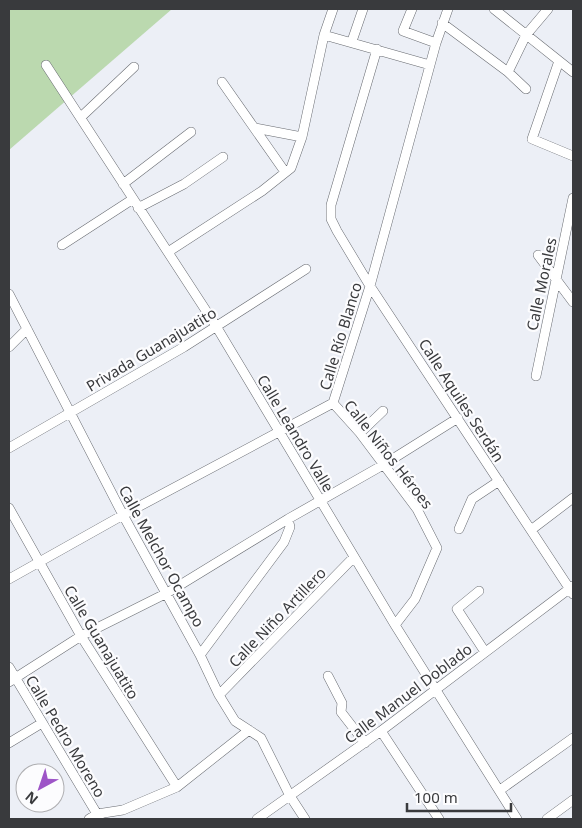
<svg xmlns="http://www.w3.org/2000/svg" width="582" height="828" viewBox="0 0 582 828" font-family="'Noto Sans',sans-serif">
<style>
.green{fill:#bbd9af}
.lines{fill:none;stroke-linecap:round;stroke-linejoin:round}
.minor-casing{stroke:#686b71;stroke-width:10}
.minor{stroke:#fff;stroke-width:9}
.labels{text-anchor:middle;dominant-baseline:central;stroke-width:4.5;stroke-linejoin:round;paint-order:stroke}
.street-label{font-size:15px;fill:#393a3d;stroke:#fcfcfe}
</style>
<rect width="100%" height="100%" fill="#eceff6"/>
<!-- green -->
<path class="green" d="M9,9H172L9,150Z"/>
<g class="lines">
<defs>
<path id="minor" d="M412,9L403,31L436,43
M494,9L573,72
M442,23L508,72L526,89
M324,35L430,65
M352,41L363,9
M377,49L331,205V219L337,231L370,286L573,594
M559,61L532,139L573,156
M46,65L216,326L395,625L517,819
M508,72L526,35L548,9
M222,82L285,172
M81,117L134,67
M255,128L302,137
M123,184L191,132
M138,208L184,184L223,157
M62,245L133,199
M168,252L262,191L291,168L302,137L324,35L333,9
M538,255L573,302
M9,294L123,515L200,655L219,695L235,721L261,738L290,796L305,819
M9,347L27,329
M536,376L573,198
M333,403L360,433L417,509L437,548L415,599L395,625
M360,433L383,411
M9,448L184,347L306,269
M9,508L81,636L177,787
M459,529L472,499L499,481
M531,530L573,498
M9,579L123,515L333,403L370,286L436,43L448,9
M479,591L457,609L485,652
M200,655L284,542L290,527L288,519
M9,667L100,819
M328,676L342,703L341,712L365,743
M9,682L81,636L167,593L288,519L383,465L458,418
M219,695L354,557
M381,731L439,819
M9,743L42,723
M500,790L573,738
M89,819L97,814L123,810L177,787L249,730
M257,819L381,731L573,586
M547,819L573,800"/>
</defs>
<!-- minor casing -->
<use href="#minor" class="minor-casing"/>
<!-- minor -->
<use href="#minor" class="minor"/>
</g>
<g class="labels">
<!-- street labels -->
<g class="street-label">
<text transform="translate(541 284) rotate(-78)">Calle Morales</text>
<text transform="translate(340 336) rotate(-73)">Calle Río Blanco</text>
<text transform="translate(151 349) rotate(-31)">Privada Guanajuatito</text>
<text transform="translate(462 400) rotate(57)">Calle Aquiles Serdán</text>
<text transform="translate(296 433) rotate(59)">Calle Leandro Valle</text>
<text transform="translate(389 454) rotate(52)">Calle Niños Héroes</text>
<text transform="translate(162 556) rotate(61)">Calle Melchor Ocampo</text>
<text transform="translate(277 617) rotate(-46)">Calle Niño Artillero</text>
<text transform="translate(102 642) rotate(59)">Calle Guanajuatito</text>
<text transform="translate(408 693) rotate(-37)">Calle Manuel Doblado</text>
<text transform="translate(66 736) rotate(59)">Calle Pedro Moreno</text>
</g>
</g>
<!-- border -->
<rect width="582" height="828" fill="none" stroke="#393a3d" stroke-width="20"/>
<!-- north arrow -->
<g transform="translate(40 788) rotate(220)"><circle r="24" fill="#fcfcfe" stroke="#aeaeb1"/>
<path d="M0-4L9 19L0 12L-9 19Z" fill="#9d54c7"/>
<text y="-8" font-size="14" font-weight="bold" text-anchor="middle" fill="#393a3d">N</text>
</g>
<!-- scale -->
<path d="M407 803v8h104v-8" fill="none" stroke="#393a3d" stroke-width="2.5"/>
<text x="414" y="803" font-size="15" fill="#393a3d" stroke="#fcfcfe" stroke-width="4" paint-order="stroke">100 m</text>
</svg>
